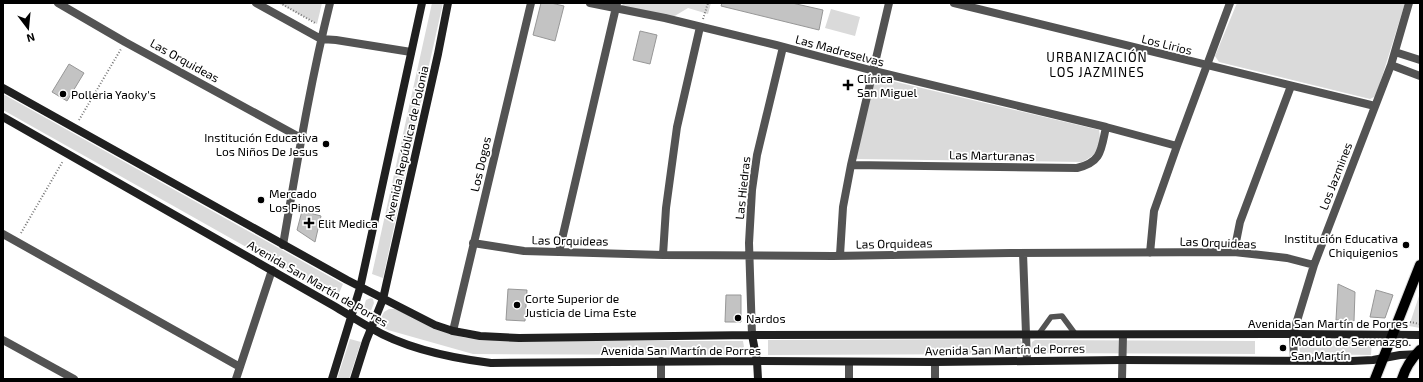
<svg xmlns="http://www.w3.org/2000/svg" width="1423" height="382" viewBox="0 0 1423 382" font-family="'Exo 2',sans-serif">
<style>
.green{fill:#dadada}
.building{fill:#c3c3c3;stroke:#979797}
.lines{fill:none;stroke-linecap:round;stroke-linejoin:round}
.primary-casing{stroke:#dbdbdb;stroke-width:12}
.path{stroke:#757575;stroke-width:2;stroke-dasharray:1 2;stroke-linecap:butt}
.lane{stroke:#535353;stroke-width:5.5}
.street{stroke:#535353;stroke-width:8}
.secondary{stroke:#202020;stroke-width:8}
.primary{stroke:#000;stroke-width:10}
.poi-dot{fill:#000;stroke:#fff;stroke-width:1.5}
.labels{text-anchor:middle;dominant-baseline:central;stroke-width:3.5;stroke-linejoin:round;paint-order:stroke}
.street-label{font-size:12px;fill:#000;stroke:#fff}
.poi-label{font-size:12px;fill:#000;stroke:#fff;text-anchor:start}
.neighbourhood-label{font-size:13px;letter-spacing:1px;fill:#000;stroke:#fff}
</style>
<rect width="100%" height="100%" fill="#fff"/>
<!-- green -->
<path class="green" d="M278,3H322L317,24Z
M432,3H443L430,61L383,278L372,274Z
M623,3H711L708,14L688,8L673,17L622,6Z
M1237,3H1405L1376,96L1370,99L1219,62L1215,56Z
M831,9L860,17L855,36L825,28Z
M875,77L1099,130C1102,148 1098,154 1082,162L856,159Z
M3,94L343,284L337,298L3,110Z
M1420,293V328L1409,326Z
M371,298L373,299L374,303L370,313H364L363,310L366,300Z
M389,309H395L447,333L466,338L507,341H743L744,347L740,355L473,354L388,330L382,327L380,320L384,312Z
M350,339L361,342L349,379H337Z
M1020,339L1024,346L1022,354L768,355V340Z
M1035,340L1255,341V354L1034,353L1031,349L1032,342Z
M1303,340H1372L1371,355L1301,354C1299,349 1298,344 1303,340Z"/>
<!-- building -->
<path class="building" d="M541,3H551L564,6L555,41L533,35Z
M722,3H792L823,10L819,30L721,6Z
M640,31L657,35L650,64L633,60Z
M69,64L84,73L67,101L52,92Z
M302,211L321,216L315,242L297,230Z
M1338,284L1355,292L1354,321L1336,320Z
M508,289L527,290L525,321L506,320Z
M1376,290L1393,295L1385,318L1370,317Z
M726,295H741V322H725Z"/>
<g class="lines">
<defs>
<path id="primary" d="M1375,379L1420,265
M1402,379C1405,369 1412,358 1420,350"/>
</defs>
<!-- primary casing -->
<use href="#primary" class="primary-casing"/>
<!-- path -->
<path class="path" d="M280,3L315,23L316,22
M703,19L708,3
M79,120L121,49
M21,233L63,161
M1410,322L1420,324"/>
<!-- lane -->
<path class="lane" d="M1038,335L1051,317L1062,316L1076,335"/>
<!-- street -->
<path class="street" d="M58,3L125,42L301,138
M256,3L321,39L336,40L411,52
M590,3L665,18L776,45L874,71L1106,127L1177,146
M954,3L1375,106
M1395,52L1420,60
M1391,65L1420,76
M851,165L1077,168C1102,162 1101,150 1106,127
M3,234L240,367
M473,243L524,251L663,255L833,256L1010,253L1234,252L1287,258L1314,265
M283,245C297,164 310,83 330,3
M559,252L617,3
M1234,252L1240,222L1291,86
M1023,253L1027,361
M1150,253L1154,211L1177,146L1230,3
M663,255L666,208L677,127L700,27
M840,255L843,207L851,165L889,3
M453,331L531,3
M752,335L749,243L752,190L757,155L783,47
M3,340L74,379
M1294,360L1293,334L1314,265L1391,65L1409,3
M661,361V379
M236,379L272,270
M849,379V362
M935,379V362
M1122,379L1123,335"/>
<!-- secondary -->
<path class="secondary" d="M3,88L347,280L435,325L453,331L464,333L480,336L519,338L752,335L1293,334L1420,335
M3,117L334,306C346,313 358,321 371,328C406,349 451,358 491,363L757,361L935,362L1122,360L1352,361L1373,360L1400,355L1420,354
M752,335L757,361L758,379
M332,379L360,288L422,3
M354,379L366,341L383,299L438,54L448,3"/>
<!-- primary -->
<use href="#primary" class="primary"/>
</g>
<!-- markers -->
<g class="poi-dot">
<path d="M846 79h4v4h4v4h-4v4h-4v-4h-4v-4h4z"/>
<circle cx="63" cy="94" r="4"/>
<circle cx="326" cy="144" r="4"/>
<circle cx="261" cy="200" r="4"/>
<path d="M307 217h4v4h4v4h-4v4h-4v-4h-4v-4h4z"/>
<circle cx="1406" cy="245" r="4"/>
<circle cx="517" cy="305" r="4"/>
<circle cx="738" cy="318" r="4"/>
<circle cx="1283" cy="348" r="4"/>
</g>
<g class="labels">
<!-- street labels -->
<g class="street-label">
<text transform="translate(1167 44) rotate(14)">Los Lirios</text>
<text transform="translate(840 50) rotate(15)">Las Madreselvas</text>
<text transform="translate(185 60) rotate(29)">Las Orquideas</text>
<text transform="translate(406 143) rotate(-77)">Avenida República de Polonia</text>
<text transform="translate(992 155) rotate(1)">Las Marturanas</text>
<text transform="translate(480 164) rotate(-77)">Los Dogos</text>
<text transform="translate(1335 176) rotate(-69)">Los Jazmines</text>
<text transform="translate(742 188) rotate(-84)">Las Hiedras</text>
<text transform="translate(570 240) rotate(1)">Las Orquideas</text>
<text transform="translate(1218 242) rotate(2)">Las Orquideas</text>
<text transform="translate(894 243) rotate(-1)">Las Orquideas</text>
<text transform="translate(318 283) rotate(30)">Avenida San Martín de Porres</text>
<text x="1328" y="323">Avenida San Martín de Porres</text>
<text transform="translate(1005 349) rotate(-1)">Avenida San Martín de Porres</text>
<text x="681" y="350">Avenida San Martín de Porres</text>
</g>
<!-- poi labels -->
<g class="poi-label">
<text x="857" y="78">Clínica<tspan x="857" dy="14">San Miguel</tspan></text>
<text x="71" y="94">Polleria Yaoky's</text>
<text x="318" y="137" text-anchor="end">Institución Educativa<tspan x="318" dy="14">Los Niños De Jesus</tspan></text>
<text x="269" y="193">Mercado<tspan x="269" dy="14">Los Pinos</tspan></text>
<text x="318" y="223">Elit Medica</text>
<text x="1398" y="238" text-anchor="end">Institución Educativa<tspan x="1398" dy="14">Chiquigenios</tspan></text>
<text x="525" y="298">Corte Superior de<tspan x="525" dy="14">Justicia de Lima Este</tspan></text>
<text x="746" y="318">Nardos</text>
<text x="1291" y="341">Modulo de Serenazgo.<tspan x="1291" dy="14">San Martín</tspan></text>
</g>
<!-- neighbourhood labels -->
<g class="neighbourhood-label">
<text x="1097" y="57">URBANIZACIÓN<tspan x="1097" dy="15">LOS JAZMINES</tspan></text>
</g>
</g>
<!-- border -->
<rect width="1423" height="382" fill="none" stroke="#000000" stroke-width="8"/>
<!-- north arrow -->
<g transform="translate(28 28) rotate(164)" stroke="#ffffff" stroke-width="3" paint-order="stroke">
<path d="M0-3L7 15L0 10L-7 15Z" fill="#000000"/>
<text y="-6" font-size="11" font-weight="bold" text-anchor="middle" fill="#000000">N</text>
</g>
</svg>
